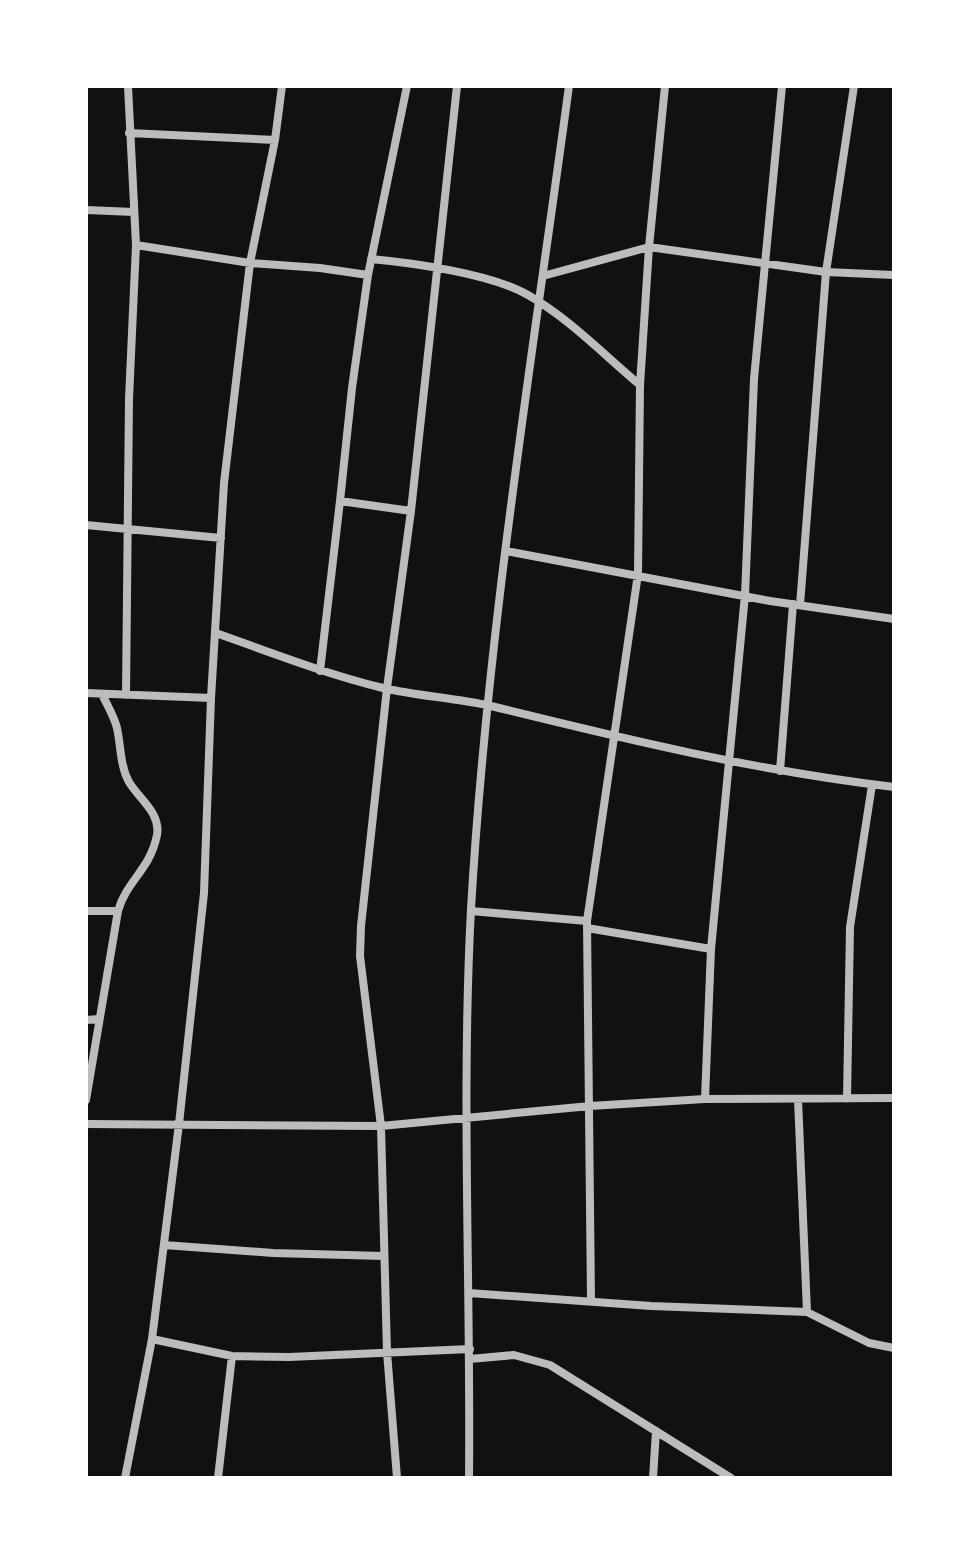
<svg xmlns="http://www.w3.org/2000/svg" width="980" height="1564" viewBox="0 0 980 1564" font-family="Commissioner,sans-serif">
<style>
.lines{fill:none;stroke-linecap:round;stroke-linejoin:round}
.minor{stroke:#bcbcbc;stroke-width:8}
</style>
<rect width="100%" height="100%" fill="#111"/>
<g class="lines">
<!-- minor -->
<path class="minor" d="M129,133L275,140
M86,210L134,212
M136,245L250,263L320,268L368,275
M371,259C414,263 492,274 528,295C570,319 604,355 640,385
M543,276L649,247L826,272L894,275
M340,501L352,388L368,275L407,86
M86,525L221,538
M506,551L770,601L894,619
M800,605L826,272L854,86
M216,633C272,653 326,674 383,688C418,696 455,698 491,706C624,739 757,771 894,787
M320,671L340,501L411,511
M86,693L211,698
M126,695L129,399L136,245L128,86
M780,771L793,604
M86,911H118
M471,911L587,921
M587,928L711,949
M86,1020L99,1019
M705,1099L711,949L745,595L754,379L782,86
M798,1099L807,1312
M847,1099L850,927L872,785
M86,1100L118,911C127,880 150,870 157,835C161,813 139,799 129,782C120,766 121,746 117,728C114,716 107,705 102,694
M86,1124L381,1126L590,1106L705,1099L894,1098
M164,1245L273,1253L384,1256
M469,1293L651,1306L807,1312L869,1343L894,1348
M591,1301L587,921L638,574L640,385L649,247L665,86
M152,1339L232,1356L289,1357L470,1349
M470,1359L514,1355L550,1365L731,1478
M125,1478L152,1339L179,1124L204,893L211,698L224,483L250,263L275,140L282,86
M218,1478L232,1356
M397,1478L387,1352L381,1126L360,956L361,926L387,688L411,511L457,86
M469,1478C471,1289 461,1098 471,909C487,633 532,360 569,86
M653,1478L656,1431"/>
</g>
<!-- border -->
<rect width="980" height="1564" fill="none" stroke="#ffffff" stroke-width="176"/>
</svg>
